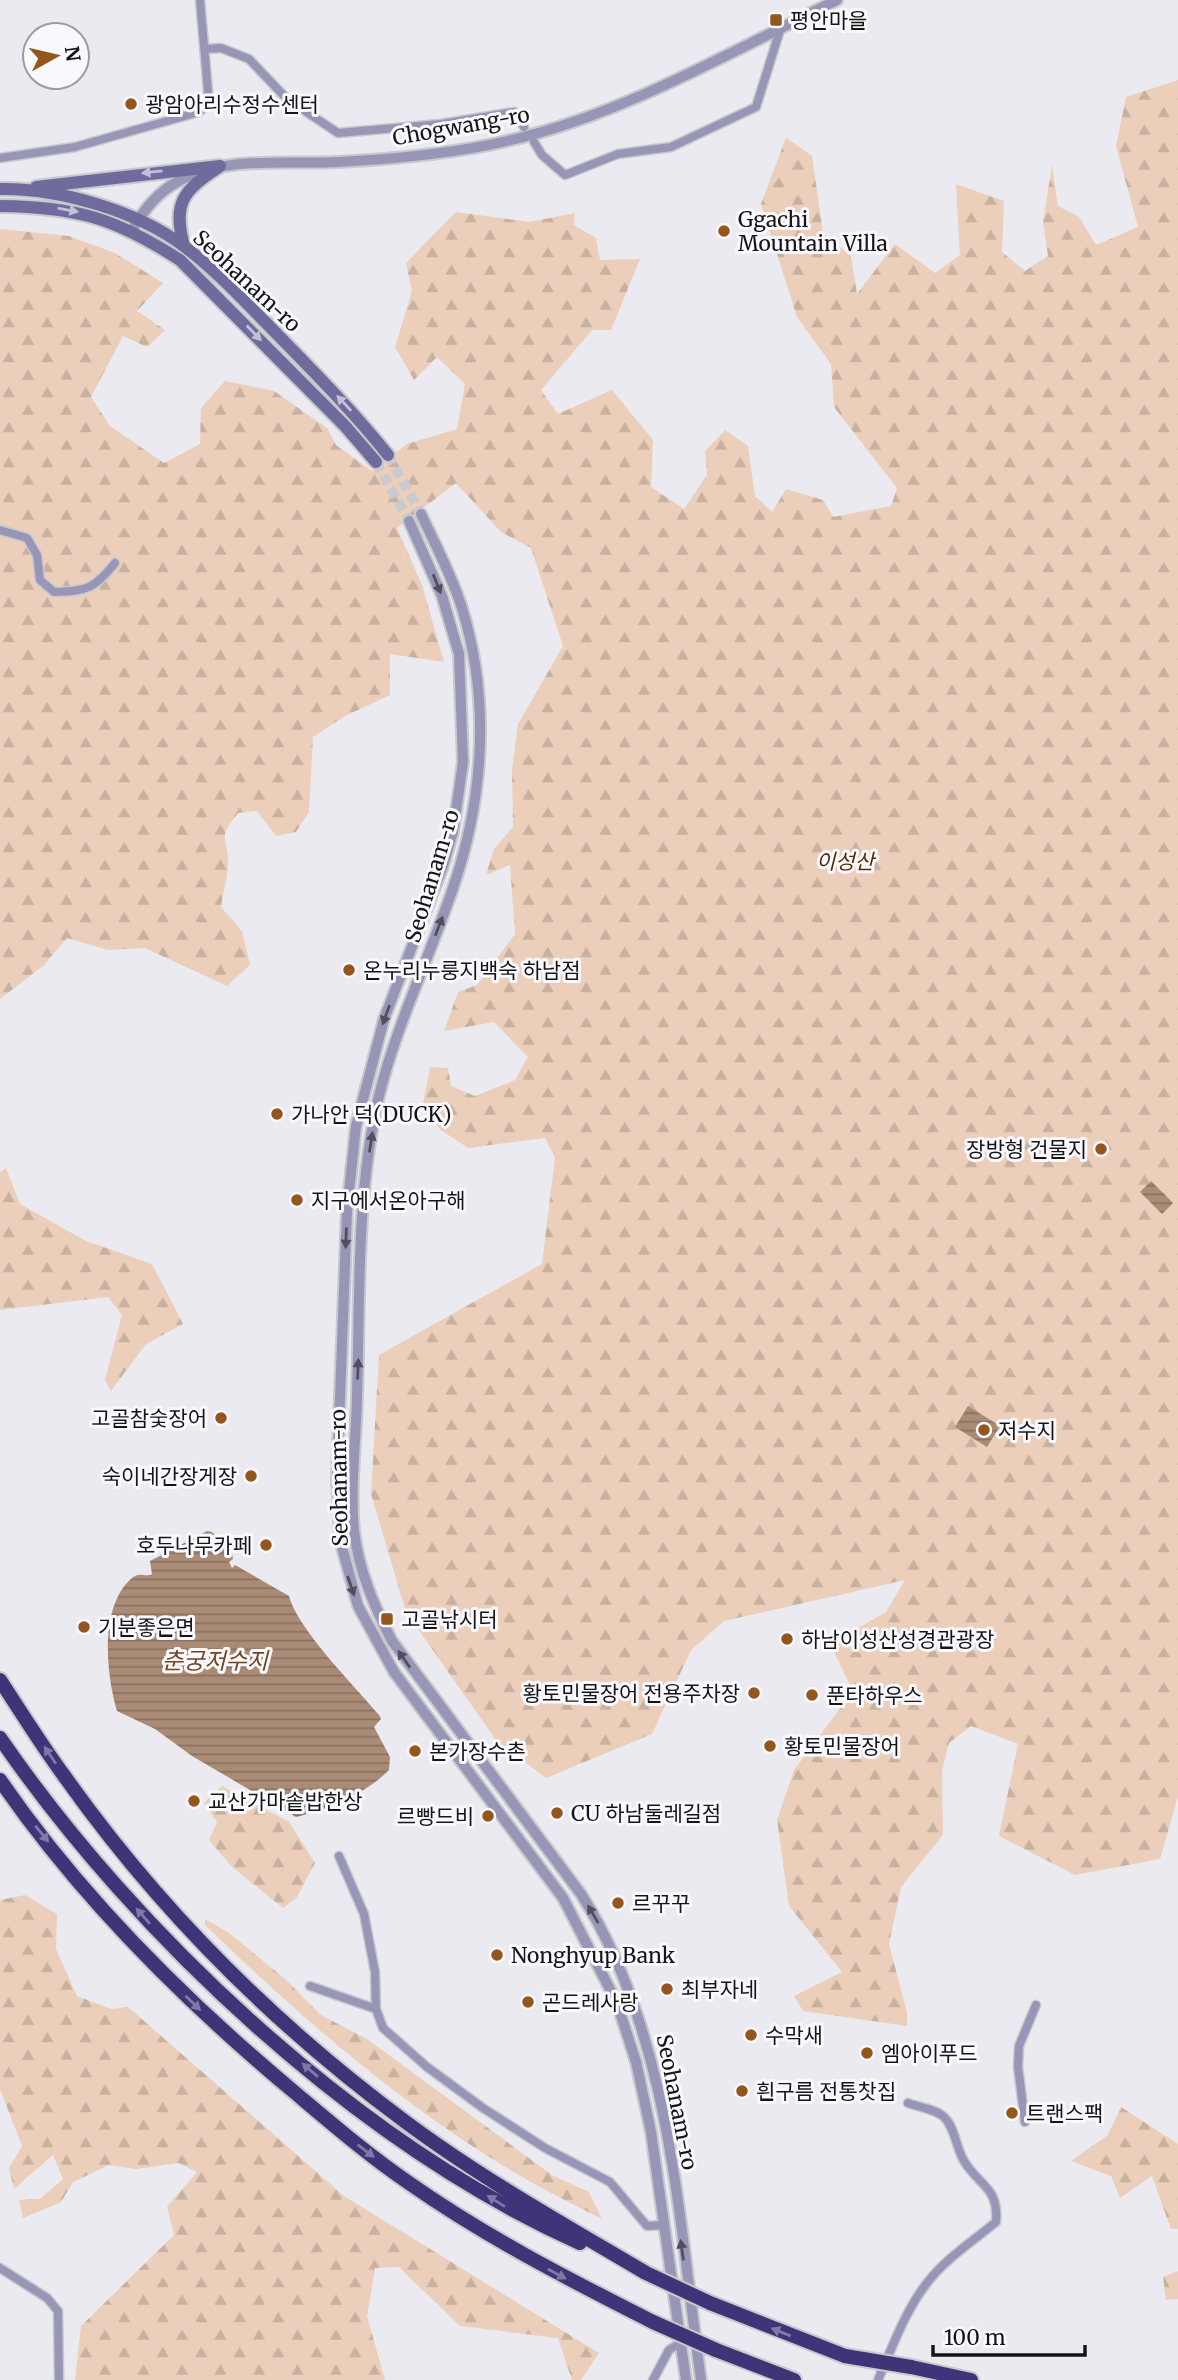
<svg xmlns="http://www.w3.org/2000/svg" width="1178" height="2380" viewBox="0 0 1178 2380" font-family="Merriweather,'Noto Sans KR',serif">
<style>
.forest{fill:url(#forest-firs)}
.water{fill:url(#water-rules)}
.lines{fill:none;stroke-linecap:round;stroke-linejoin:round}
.tertiary-tunnel{stroke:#cacacf;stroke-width:10;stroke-dasharray:10 5;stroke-linecap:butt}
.minor-casing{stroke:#c8c8cd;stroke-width:11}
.tertiary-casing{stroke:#c8c8cd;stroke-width:14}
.secondary-casing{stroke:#c8c8cd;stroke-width:16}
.motorway-casing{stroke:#c8c8cd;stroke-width:18}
.minor{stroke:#9796b7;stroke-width:8}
.tertiary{stroke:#9796b7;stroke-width:10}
.secondary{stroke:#6f6c9d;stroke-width:12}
.motorway{stroke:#3e3477;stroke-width:14}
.motorway-bridge-casing{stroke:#c8c8cd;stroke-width:18;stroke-linecap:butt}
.motorway-bridge{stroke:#3e3477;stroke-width:14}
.oneway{fill:#c1c0d7}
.oneway2{fill:#504f5f}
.oneway3{fill:#7f79a6}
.poi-dot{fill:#95561d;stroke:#f8f8fd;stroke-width:2.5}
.labels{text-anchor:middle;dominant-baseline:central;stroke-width:6;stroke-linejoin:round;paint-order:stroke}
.poi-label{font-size:21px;fill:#151517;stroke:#f8f8fd;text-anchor:start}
.street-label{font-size:21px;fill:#151517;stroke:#f8f8fd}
.park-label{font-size:21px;font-style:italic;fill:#542a01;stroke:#f8f8fd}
.water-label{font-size:23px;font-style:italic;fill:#714521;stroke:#f8f8fd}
</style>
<defs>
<pattern id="forest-firs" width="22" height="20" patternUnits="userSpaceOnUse" patternTransform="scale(1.75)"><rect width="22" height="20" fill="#ebcfbb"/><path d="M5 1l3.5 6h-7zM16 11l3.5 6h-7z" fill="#c9b1a0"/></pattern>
<pattern id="water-rules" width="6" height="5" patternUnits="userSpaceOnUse" patternTransform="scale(1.75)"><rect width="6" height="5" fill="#aa8c76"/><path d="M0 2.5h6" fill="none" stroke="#897160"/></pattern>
</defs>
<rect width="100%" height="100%" fill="#eaeaf0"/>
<!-- forest -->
<path class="forest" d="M1178,80V1797L1160,1859L1075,1875L999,1836L1018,1744L971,1726L949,1743L942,1770L943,1835L901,1887L889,1944L907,2013V2026L803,2011L794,1996L842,1972L789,1906L777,1820L794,1770L853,1691L830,1644L886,1612L905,1580L724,1621L691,1650L652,1734L546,1778L496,1740L406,1612L371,1494L379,1355L542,1264L555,1158L545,1138L468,1148L441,1130L422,1109L430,1067L448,1068L451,1086L475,1096L515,1080L528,1057L494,1022L444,1031L458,992L477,985L515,934L510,865L486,875L494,849L513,827L512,769L518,724L563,646L531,548L501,532L456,483L397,528L422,585L444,662L390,654V695L345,716L313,737L309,812L296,832L276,836L257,811L238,813C216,841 228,833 228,863C228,877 223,893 221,907L242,931L250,965L227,986L145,948L108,950L67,938L44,965L0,999V229L69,236L115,253L163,283L137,311L165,330L147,347L123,336L91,397L110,426L164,463L200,444L201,408L225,381L274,391L327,428L336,445L372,471L407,444L457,429L465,384L437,357L414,380L395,347L412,291L406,263L456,212L530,222L575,213L574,225L596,238L600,260L640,259L611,330H592L541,390L558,414L612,390L653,440L651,487L684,509L707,475L705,451L725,430L748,446L755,496L772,512L786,489L823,500L833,517L891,506L897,488L834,407L831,364L797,317L761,204L786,138L812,156L823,233L851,256L857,294L895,244L935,273L960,255L956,184L1004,201L1002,252L1025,271L1048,256L1043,222L1052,165L1058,206L1079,217L1096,245L1138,227L1116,146L1126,97Z
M6,1168L20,1204L86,1241L152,1264L183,1324L146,1344L111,1391L105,1380L122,1315L108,1297L0,1310V1172Z
M222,1786L289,1822L315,1863L297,1897L283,1908L231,1866L209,1840L217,1822L204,1803Z
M25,1895L57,1914L56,1949L77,1996L111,2009L128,2007L344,2196L599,2353L581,2380H572L558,2338L460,2326L399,2267L375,2268L367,2316L385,2380H75L81,2326L174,2235L167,2207L197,2172L179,2163L136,2169L109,2165L73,2182L61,2202L23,2218L19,2200L40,2199L63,2179L53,2155L14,2189L9,2168L22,2146L0,2089V1900Z
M205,1919L229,1933L284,1978L321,2015L367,2039L552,2175L589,2192L602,2219C573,2204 544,2190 517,2174C402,2106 300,2017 205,1925Z
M1121,2107L1178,2144V2229H1171L1152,2176L1120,2198L1111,2176L1071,2161L1108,2135Z
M1178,2271V2299L1166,2300L1163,2277Z"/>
<!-- water -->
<path class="water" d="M1151,1181L1173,1203L1162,1214L1140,1192Z
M968,1406L1000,1426L987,1447L955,1427Z
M207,1531L212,1532L232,1554L233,1559L229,1562L232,1568L235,1565L289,1596C298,1630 355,1686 379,1715L381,1719L374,1727L390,1757L389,1770C367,1793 327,1810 296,1817L192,1756L155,1729L117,1711C106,1674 99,1606 132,1578C140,1571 144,1578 152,1574L150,1561Z"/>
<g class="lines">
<!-- tertiary-tunnel -->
<path class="tertiary-tunnel" d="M388,455L421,514
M376,462L409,521"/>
<defs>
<path id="minor" d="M206,49L221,48L249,59L287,99L338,133L441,124L514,112L524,127
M534,142L542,155L565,175L618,154L671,147L756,107L781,27
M0,158L75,147L199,112L206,105L208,91L200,0
M0,530L27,538L37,555L40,580L54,592C87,591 94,589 115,563
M339,1856L364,1914L375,1972L376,2009L383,2028L427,2067L483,2108L545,2148L610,2182L647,2226L664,2225
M310,1986L376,2009
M1025,2122L1018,2067L1019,2046L1036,2005
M0,2268L47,2298L58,2311L59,2380
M653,2380L669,2350L680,2343
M878,2380C892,2348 905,2311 927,2283C945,2259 973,2241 996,2222C999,2187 979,2186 964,2161C956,2148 955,2127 944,2117C936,2109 918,2107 908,2103"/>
<path id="tertiary" d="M131,232C142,212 157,193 177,182C223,155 287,165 338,162C395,159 452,154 507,141C622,115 731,52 837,0
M421,514C435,544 451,574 461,605C491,699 484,799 452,891C428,961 395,1028 378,1100C356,1197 360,1298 357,1397C356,1440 350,1487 354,1531C359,1571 374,1606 392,1641L581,1894C671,2036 678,2217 701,2380
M409,521L442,596L459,654L463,762L453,832L443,866L384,1019L356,1126L347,1210L337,1477L340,1540L358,1606L394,1672L563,1898L617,2003L636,2062L651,2132L686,2380"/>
<path id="secondary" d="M36,187L220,166
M0,189C59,188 138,211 185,247C217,271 245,302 273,330C313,371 353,411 388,455
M0,206C77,207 115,218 180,260L345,426L376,462
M184,246C172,202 184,190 219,167"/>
<path id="motorway" d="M0,1680C21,1712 42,1746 65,1777C158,1908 274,2024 403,2120C479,2177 563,2224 646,2273
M0,1738C137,1937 359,2144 580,2243
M0,1780C81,1898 184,2000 293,2091C331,2123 368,2155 409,2183C486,2237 570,2280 653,2322
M710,2303L845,2356
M716,2350L794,2380
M911,2367L971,2380"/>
</defs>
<!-- minor casing -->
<use href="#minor" class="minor-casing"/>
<!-- tertiary casing -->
<use href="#tertiary" class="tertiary-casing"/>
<!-- secondary casing -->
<use href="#secondary" class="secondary-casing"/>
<!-- motorway casing -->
<use href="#motorway" class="motorway-casing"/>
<!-- minor -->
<use href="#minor" class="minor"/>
<!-- tertiary -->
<use href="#tertiary" class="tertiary"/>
<!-- secondary -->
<use href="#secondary" class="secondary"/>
<!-- motorway -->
<use href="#motorway" class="motorway"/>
<defs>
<path id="motorway-bridge" d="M646,2273L710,2303
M653,2322L716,2350
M845,2356L911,2367"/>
</defs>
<!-- motorway-bridge casing -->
<use href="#motorway-bridge" class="motorway-bridge-casing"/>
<!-- motorway-bridge -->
<use href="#motorway-bridge" class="motorway-bridge"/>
</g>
<!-- one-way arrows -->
<defs><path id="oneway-solid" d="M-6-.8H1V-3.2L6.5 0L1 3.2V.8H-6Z" transform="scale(1.75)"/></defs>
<g class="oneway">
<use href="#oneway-solid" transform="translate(152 172) rotate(174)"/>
<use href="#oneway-solid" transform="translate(68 210) rotate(10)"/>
<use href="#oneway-solid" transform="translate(254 333) rotate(46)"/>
<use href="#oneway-solid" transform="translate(344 403) rotate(-133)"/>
</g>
<g class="oneway2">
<use href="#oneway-solid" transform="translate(437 584) rotate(68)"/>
<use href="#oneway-solid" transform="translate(439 926) rotate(-69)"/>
<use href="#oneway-solid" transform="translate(386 1015) rotate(110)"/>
<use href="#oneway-solid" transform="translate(371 1142) rotate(-81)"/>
<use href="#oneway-solid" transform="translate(346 1238) rotate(92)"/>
<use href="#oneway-solid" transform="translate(358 1369) rotate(-88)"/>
<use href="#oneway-solid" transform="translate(351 1586) rotate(71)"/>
<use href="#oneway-solid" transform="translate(404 1659) rotate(-125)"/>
<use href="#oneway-solid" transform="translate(593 1914) rotate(-120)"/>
<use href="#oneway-solid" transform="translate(682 2250) rotate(-98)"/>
</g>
<g class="oneway3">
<use href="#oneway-solid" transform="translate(50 1755) rotate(-124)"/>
<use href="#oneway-solid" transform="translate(42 1834) rotate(51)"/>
<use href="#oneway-solid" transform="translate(143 1916) rotate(-131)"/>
<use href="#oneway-solid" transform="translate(193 2003) rotate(44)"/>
<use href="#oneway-solid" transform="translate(310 2070) rotate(-139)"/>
<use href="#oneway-solid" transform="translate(366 2151) rotate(37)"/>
<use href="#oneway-solid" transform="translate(496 2201) rotate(-148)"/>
<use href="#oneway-solid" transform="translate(557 2274) rotate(28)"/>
<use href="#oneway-solid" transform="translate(781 2332) rotate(-158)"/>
</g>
<!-- markers -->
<g class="poi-dot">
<rect x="769" y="13" width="14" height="14" rx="3.5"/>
<circle cx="131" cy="104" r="7"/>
<circle cx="724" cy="231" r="7"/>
<circle cx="349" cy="970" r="7"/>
<circle cx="277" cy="1114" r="7"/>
<circle cx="1101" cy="1149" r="7"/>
<circle cx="297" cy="1200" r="7"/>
<circle cx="221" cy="1418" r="7"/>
<circle cx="984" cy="1430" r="7"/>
<circle cx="251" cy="1476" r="7"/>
<circle cx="266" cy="1545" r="7"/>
<rect x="380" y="1612" width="14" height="14" rx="3.5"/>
<circle cx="84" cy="1627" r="7"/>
<circle cx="787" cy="1639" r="7"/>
<circle cx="754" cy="1693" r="7"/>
<circle cx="812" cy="1695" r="7"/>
<circle cx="770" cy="1746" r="7"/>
<circle cx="415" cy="1751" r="7"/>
<circle cx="194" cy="1801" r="7"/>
<circle cx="557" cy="1813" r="7"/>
<circle cx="488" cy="1816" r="7"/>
<circle cx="618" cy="1903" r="7"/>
<circle cx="497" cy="1955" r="7"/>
<circle cx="667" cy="1989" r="7"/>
<circle cx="528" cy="2002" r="7"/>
<circle cx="751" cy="2035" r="7"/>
<circle cx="867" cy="2053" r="7"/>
<circle cx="742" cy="2091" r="7"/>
<circle cx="1012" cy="2113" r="7"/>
</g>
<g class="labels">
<!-- poi labels -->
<g class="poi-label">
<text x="790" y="20">평안마을</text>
<text x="145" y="104">광암아리수정수센터</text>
<text x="738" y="219">Ggachi<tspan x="738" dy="24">Mountain Villa</tspan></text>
<text x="363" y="970">온누리누룽지백숙 하남점</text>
<text x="291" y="1114">가나안 덕(DUCK)</text>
<text x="1087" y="1149" text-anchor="end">장방형 건물지</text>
<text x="311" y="1200">지구에서온아구해</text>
<text x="207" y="1418" text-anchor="end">고골참숯장어</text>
<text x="998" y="1430">저수지</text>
<text x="237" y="1476" text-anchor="end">숙이네간장게장</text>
<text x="252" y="1545" text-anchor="end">호두나무카페</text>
<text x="401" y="1619">고골낚시터</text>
<text x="98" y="1627">기분좋은면</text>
<text x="801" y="1639">하남이성산성경관광장</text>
<text x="740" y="1693" text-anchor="end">황토민물장어 전용주차장</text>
<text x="826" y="1695">푼타하우스</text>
<text x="784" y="1746">황토민물장어</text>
<text x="429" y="1751">본가장수촌</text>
<text x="208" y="1801">교산가마솥밥한상</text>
<text x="571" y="1813">CU 하남둘레길점</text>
<text x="474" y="1816" text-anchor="end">르빵드비</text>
<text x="632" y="1903">르꾸꾸</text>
<text x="511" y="1955">Nonghyup Bank</text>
<text x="681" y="1989">최부자네</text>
<text x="542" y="2002">곤드레사랑</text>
<text x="765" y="2035">수막새</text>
<text x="881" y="2053">엠아이푸드</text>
<text x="756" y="2091">흰구름 전통찻집</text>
<text x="1026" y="2113">트랜스팩</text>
</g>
<!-- street labels -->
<g class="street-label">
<text transform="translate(461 126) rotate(-10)">Chogwang-ro</text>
<text transform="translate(247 281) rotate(43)">Seohanam-ro</text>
<text transform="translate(432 876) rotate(-73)">Seohanam-ro</text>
<text transform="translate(339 1478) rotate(-91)">Seohanam-ro</text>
<text transform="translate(677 2102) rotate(79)">Seohanam-ro</text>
</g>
<!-- park labels -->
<g class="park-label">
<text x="845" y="861">이성산</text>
</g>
<!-- water labels -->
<g class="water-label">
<text x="215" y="1660">춘궁저수지</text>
</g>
</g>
<!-- north arrow -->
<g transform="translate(56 56) rotate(82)"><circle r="33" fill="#f8f8fd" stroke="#9d9da1" stroke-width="2"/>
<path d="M0-5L12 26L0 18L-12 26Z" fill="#95561d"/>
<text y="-10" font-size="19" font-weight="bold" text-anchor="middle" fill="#151517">N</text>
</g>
<!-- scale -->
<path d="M933 2345v10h152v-10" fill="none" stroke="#151517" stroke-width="3.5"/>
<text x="944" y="2345" font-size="21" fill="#151517" stroke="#f8f8fd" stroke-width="5" paint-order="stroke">100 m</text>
</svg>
